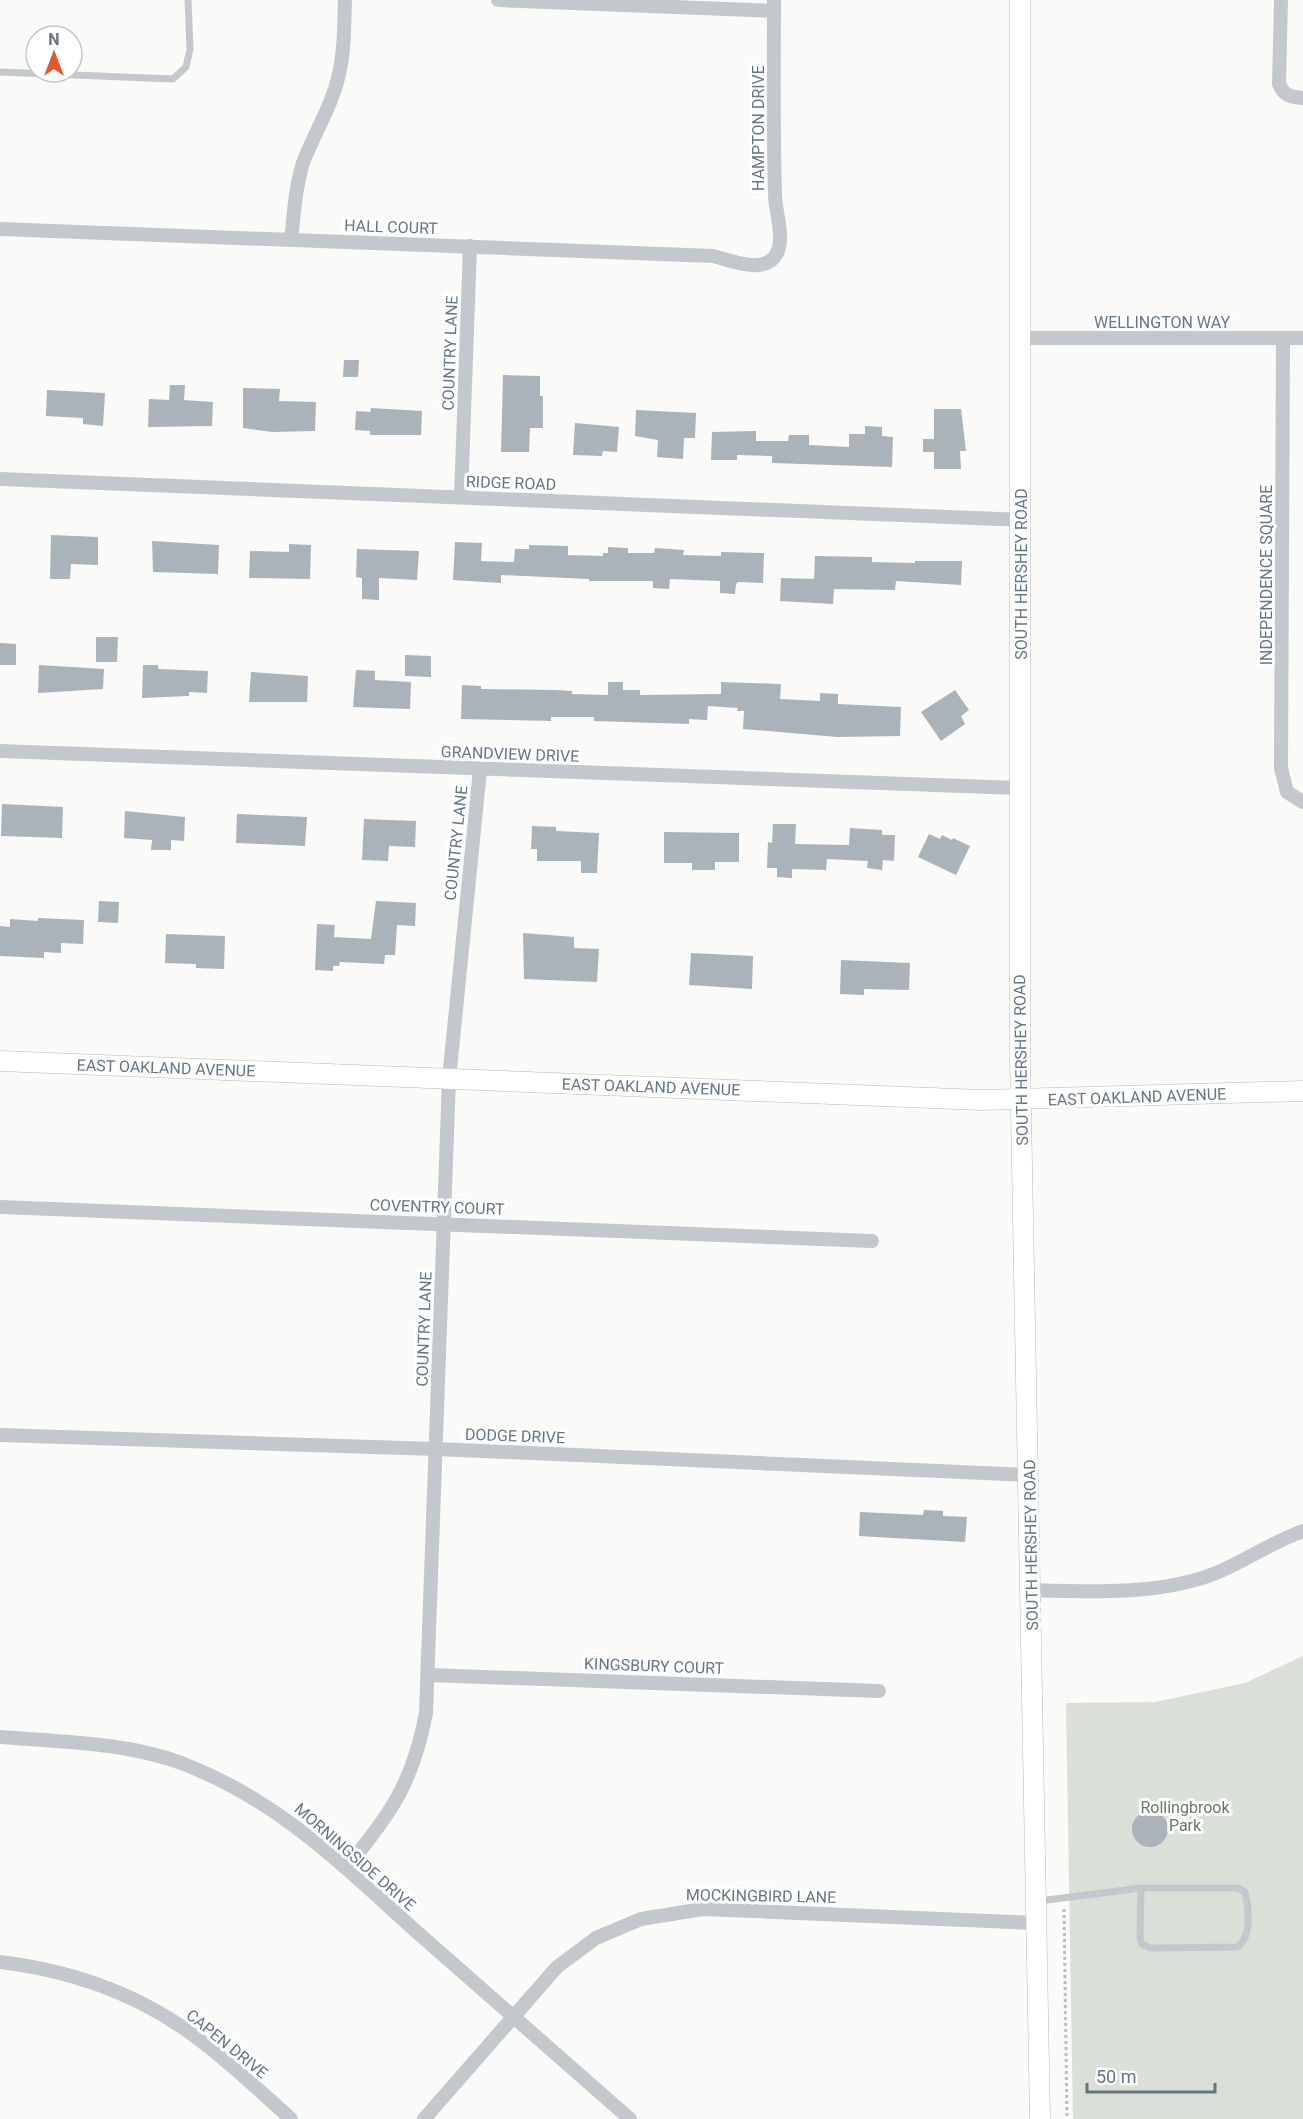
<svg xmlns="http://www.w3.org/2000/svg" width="1303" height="2119" viewBox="0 0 1303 2119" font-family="Roboto,sans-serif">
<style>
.green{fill:#dadfd7}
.building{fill:#aab3b9}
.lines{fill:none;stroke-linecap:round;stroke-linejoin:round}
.secondary-casing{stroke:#b3babf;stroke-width:21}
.path{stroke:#bbbfc2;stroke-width:3;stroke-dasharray:3 3;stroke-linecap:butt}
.lane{stroke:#c3c8cc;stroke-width:7}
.street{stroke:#c3c8cc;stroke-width:14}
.secondary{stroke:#fff;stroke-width:20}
.labels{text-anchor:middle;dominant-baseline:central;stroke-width:6;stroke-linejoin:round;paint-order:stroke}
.street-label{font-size:16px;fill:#657683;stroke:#fff}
.park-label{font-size:16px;fill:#687a64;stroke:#fff}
</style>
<rect width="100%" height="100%" fill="#fafaf8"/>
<!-- green -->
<path class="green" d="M1303,1656V2119H1073L1066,1703L1155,1702L1245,1683Z"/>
<!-- building -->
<path class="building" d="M344,360H359L358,377H343Z
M503,375L540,376V396H543V428H530L529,452H501Z
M170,385H185L184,400L213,402L212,426L148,427L149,399L169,400Z
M243,388L280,389L279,401L316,402L315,431L272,432L243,428Z
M47,390L105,393L103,426L83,424V418L46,416Z
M371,408L422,411L421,435H370V431L355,430L356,411L370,412Z
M934,409H961L966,451H960L961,469H934V452H923V439H934Z
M636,410L696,413L695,438H684L683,459L657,457L658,440L635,436Z
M575,423L619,427L617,452L603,451L602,456L573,455Z
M865,426L882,427V436L893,437L892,467L772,463V456L737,455V460H711L712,432L756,431V441H788L789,435H809V445L849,447V434H865Z
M51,535L98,537V565L71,564L70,579H50Z
M152,541L219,545L218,574L153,572Z
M455,542L482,543L481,561L514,562L515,549H529V545L568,546V555L603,556V553H608V547L628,548V553H654L655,548L684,550L683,555L721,556V552L764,553L763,583L738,582L736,584L735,594L720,593V581L670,579L669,589L653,588V581H589V579L501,575V583L453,580Z
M289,544L311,545L310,579L249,578L250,551L289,552Z
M357,549L419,551L417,580L379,578V600L362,599V578L356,577Z
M815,556L872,557V562L915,563V561H962L961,585L896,581L895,590L834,589L833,604L780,601L781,578L814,579Z
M96,637H118L117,662H96Z
M0,643L16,644V665H0Z
M405,655L431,656V677L405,676Z
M39,665L104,669L103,689L38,693Z
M143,665H158V669L208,671L207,693L189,692V696L142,698Z
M356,670L375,671V680L411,682L410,709L353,707Z
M251,672L308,676L307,702H249Z
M608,682H623V690H640V695L721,694V682L781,684L780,699L820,701V693L838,694V704L901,707L900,736L837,737L743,729L744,711H737L738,708L708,706L707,720L689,719V724L594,721V717H551V721L461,719L462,685L481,686V689L556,690L572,691V694L608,695Z
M955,690L969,710L961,716L965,724L941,741L921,712Z
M2,804L63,807L62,838L1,836Z
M125,811L185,817L184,841L171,840V850H151L152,840L124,838Z
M237,814L307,817L305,846L236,843Z
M364,819L416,821L415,847L389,846L388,861L362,860Z
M773,824H796L795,844L849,845L850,828L882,830V835H895L894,861L883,860L882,870L867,868L868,861L827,859L826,870L792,869V878L777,877V868H767L768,842L772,843Z
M532,826L556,827V831L599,833L597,873H581V861H537V849H531Z
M664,832L739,833V862H715V870H692V863H664Z
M929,834L940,839L942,835L952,840L953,838L970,846L956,875L918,857Z
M99,901L119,902L118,923L98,922Z
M376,901L416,903L415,926L397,925L395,955H385L384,964L340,962L339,966H333V971L315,970L317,924L335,925L334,937L371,939Z
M38,918L84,920L83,944L61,943V953L44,952V958L0,956V926L10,927V919L38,921Z
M523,933L574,937V948L599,949L597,982L524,979Z
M166,934L225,936L224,969L196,968V964L165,963Z
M691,953L753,956L752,989L689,985Z
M841,960L910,963L909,990L864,989V995L840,994Z
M924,1510L943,1511V1516L967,1517L965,1542L859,1536L860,1512L923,1515Z
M1132 1829a18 18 0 1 1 36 0a18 18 0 1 1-36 0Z"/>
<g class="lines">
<defs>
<path id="secondary" d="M1020,0V1059L1040,2119
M0,1061L981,1100L1303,1091"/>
</defs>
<!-- secondary casing -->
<use href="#secondary" class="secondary-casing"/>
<!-- path -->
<path class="path" d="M1064,1909L1067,2119"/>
<!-- lane -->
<path class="lane" d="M0,72L173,79L186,67L190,49L188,0
M1039,1901L1141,1888H1238L1245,1892C1249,1908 1252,1938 1237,1947L1150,1948L1142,1944L1140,1938L1141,1888"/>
<!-- street -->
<path class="street" d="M498,0L774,11
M1281,0L1279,84C1284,96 1291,97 1303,98
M0,229L713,256C730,260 766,276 777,253C785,236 775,212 775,194C773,129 774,65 774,0
M291,240C294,215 295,187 303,163C315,131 334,103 340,69C345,46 344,23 345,0
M1021,338H1303
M1283,338L1281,768L1287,792L1303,802
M0,479L1022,520
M461,497L470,246
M0,751L1020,788
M0,1207L872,1241
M0,1435L437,1449L1029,1475
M1032,1590C1090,1592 1156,1595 1211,1575C1243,1563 1271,1542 1303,1531
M429,1675L879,1691
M0,1737C61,1742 126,1742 184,1764C281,1802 342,1865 418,1933C489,1995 559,2057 630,2119
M346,1868C390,1815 413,1783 426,1713L449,1079L480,770
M0,1962C75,1971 145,1996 205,2044C235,2067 263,2094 291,2119
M424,2119L557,1967L596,1938L641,1919L703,1909L1037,1923"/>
<!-- secondary -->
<use href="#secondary" class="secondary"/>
</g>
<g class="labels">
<!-- street labels -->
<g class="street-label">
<text transform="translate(758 128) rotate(-90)">HAMPTON DRIVE</text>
<text transform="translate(391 227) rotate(2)">HALL COURT</text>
<text x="1162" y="322">WELLINGTON WAY</text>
<text transform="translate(450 353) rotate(-88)">COUNTRY LANE</text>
<text transform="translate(511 483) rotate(2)">RIDGE ROAD</text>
<text transform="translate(1021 574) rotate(-90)">SOUTH HERSHEY ROAD</text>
<text transform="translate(1266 575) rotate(-90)">INDEPENDENCE SQUARE</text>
<text transform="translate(510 754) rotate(2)">GRANDVIEW DRIVE</text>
<text transform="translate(456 843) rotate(-84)">COUNTRY LANE</text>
<text transform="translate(1021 1060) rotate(-91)">SOUTH HERSHEY ROAD</text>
<text transform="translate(166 1068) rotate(2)">EAST OAKLAND AVENUE</text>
<text transform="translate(651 1087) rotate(2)">EAST OAKLAND AVENUE</text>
<text transform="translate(1137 1097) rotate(-2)">EAST OAKLAND AVENUE</text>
<text transform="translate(437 1207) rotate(2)">COVENTRY COURT</text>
<text transform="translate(424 1329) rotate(-88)">COUNTRY LANE</text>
<text transform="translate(515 1436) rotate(2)">DODGE DRIVE</text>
<text transform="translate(1031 1545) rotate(-91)">SOUTH HERSHEY ROAD</text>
<text transform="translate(654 1666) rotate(2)">KINGSBURY COURT</text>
<text transform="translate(355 1857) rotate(41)">MORNINGSIDE DRIVE</text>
<text transform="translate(761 1896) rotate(1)">MOCKINGBIRD LANE</text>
<text transform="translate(227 2044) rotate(39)">CAPEN DRIVE</text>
</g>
<!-- park labels -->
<g class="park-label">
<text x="1185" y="1807">Rollingbrook<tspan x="1185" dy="18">Park</tspan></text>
</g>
</g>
<!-- north arrow -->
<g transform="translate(54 54)"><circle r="28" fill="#ffffff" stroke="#c1c8cd" stroke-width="1.5"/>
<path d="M0-4.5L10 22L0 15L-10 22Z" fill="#e4572e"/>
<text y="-9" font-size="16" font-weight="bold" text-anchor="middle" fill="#657683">N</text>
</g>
<!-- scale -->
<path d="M1087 2083v9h128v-9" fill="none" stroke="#657683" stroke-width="3"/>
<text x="1096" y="2083" font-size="18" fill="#657683" stroke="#ffffff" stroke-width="4.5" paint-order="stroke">50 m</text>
</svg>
